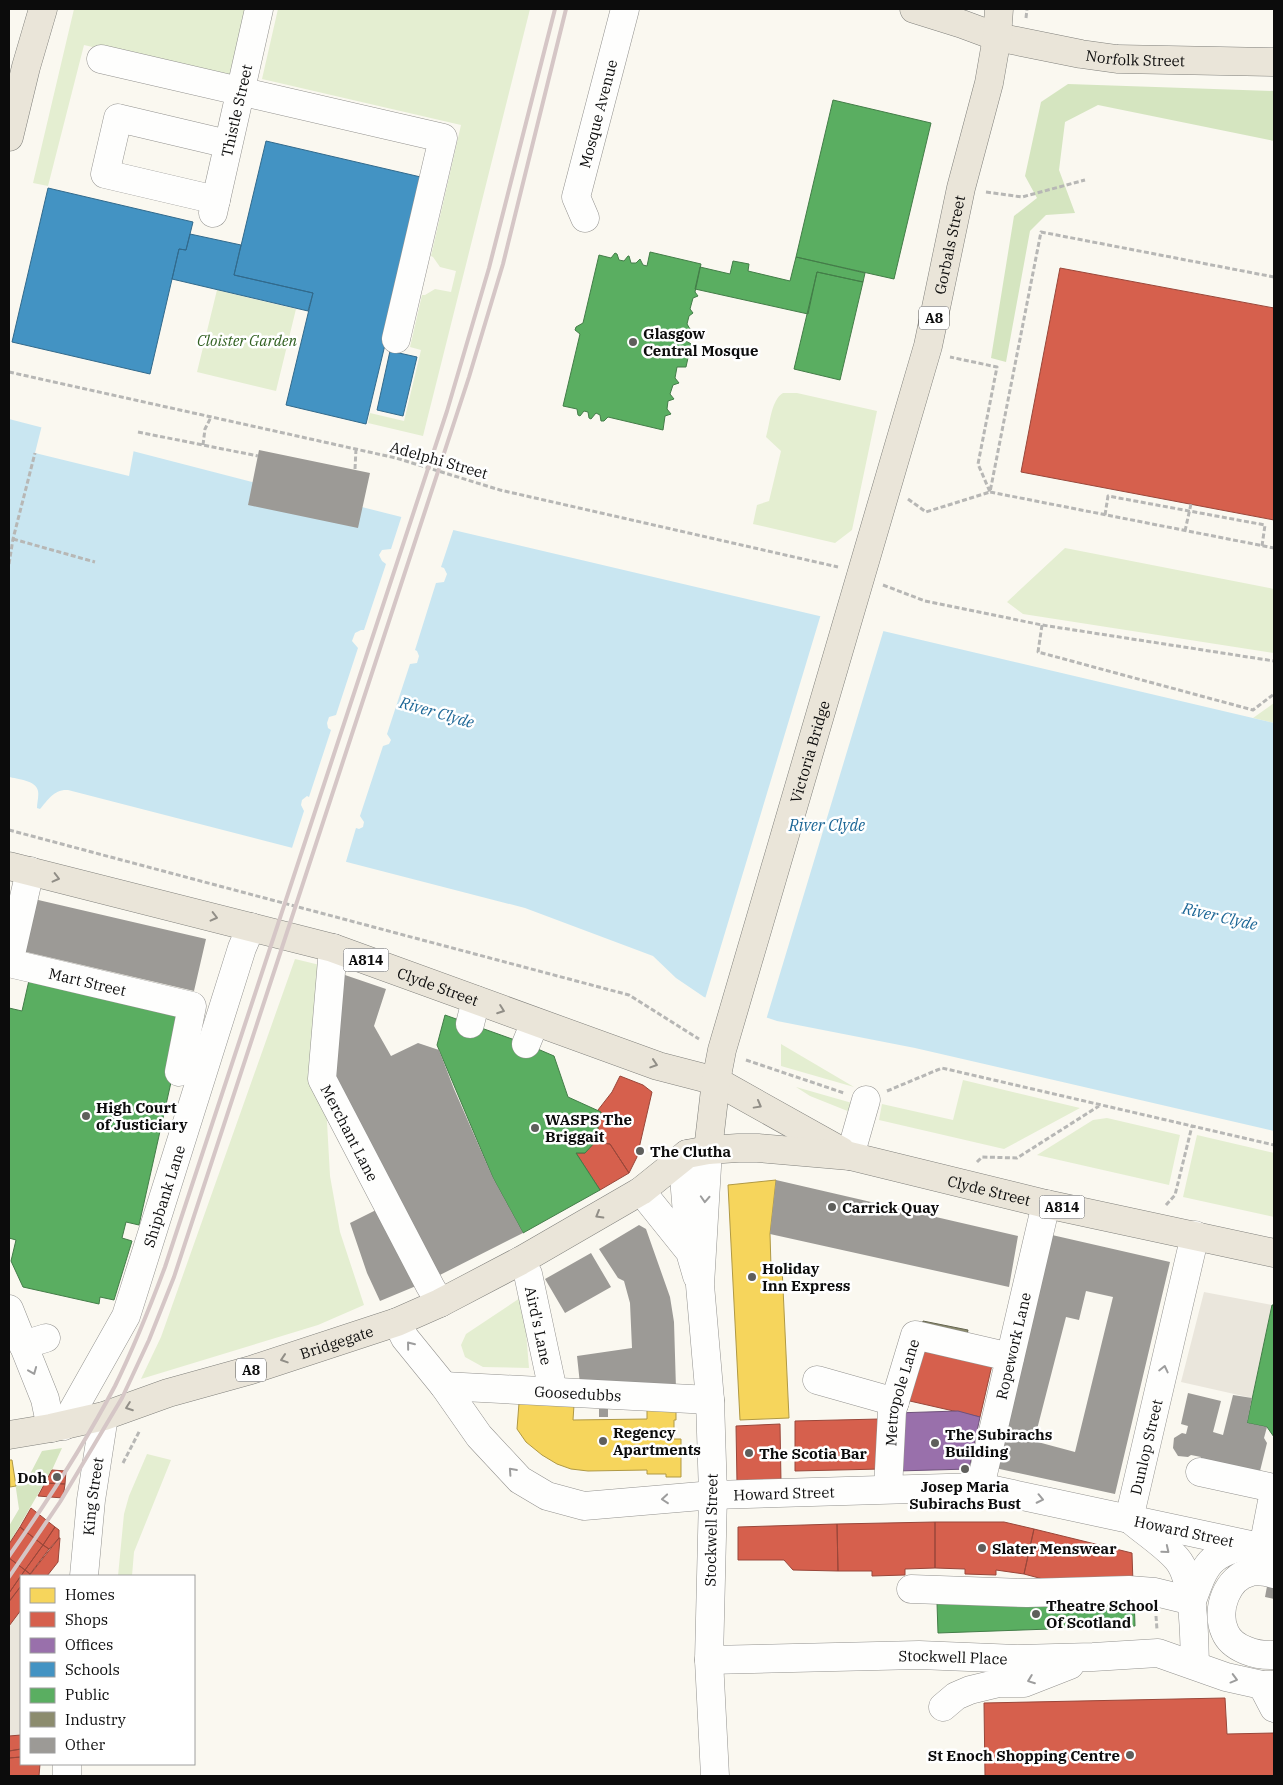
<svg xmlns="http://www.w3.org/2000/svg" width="1283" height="1785" viewBox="0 0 1283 1785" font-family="'IBM Plex Serif',serif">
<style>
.green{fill:#e4eed1}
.forest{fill:#d5e5c0}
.plaza{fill:#eae6dc}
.water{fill:#c9e6f1}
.pier{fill:#faf8f0}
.homes{fill:#f6d55c;stroke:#b09944}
.shops{fill:#d6604d;stroke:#99473a}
.offices{fill:#9970ab;stroke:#6f527b}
.schools{fill:#4393c3;stroke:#326a8c}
.public{fill:#5aae61;stroke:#437d48}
.industry{fill:#8c8c6e;stroke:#666651}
.building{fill:#9c9a96;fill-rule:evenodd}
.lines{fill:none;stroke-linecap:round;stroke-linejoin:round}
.minor-casing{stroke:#93928f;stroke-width:29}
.major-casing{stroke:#80807c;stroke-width:29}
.path{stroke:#b7b7b5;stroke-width:3;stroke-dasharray:5 2.5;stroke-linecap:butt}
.minor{stroke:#fefefd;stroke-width:28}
.major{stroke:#eae5d9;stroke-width:28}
.rail{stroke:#d5c6c6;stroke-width:4}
.oneway{stroke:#918e87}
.oneway2{stroke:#9d9d9d}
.poi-dot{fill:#5f5f5c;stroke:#fff;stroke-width:2}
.labels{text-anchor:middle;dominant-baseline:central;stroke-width:5;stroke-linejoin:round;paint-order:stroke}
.shield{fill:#fff;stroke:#555;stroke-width:1}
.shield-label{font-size:14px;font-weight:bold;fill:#0c0c0c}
.street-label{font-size:15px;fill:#0c0c0c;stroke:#fff}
.poi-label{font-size:15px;font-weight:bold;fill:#0c0c0c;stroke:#fff;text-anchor:start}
.park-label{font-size:15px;font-style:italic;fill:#316021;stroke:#fff}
.water-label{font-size:16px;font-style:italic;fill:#1d6796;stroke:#fff}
</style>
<rect width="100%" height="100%" fill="#faf8f0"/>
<!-- green -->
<path class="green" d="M74,9H247L230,79L84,45L48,186L33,183Z
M278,9H530L423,436L368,423L370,413L404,421L421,350L410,347L422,295H425L435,289L451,292L456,271L440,267L433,257L431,256L461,125L262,79Z
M217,290L296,309L276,391L197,372Z
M783,393H797L877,411L852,530L835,543L753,524L757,505L769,501L781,451L766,437C770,424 771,400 783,393Z
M1065,548L1274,589V653L1023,614L1007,602Z
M1274,703V723L1253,718Z
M295,959L324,966L326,1104L330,1176L340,1232L364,1305L318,1325L141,1379L161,1337Z
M781,1044L854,1087L781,1066Z
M963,1080L1080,1108L1004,1149L879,1120L882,1104L953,1120Z
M796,1087L852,1103L850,1112L810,1096Z
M1107,1118L1180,1135L1169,1185L1037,1155L1093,1120Z
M1197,1135L1274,1153V1217L1183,1197Z
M523,1296L529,1368L483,1367L465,1357L461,1345L466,1334Z
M147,1454L171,1460L134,1552L132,1576H118L124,1514L129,1496Z"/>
<!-- forest -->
<path class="forest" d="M1068,84L1274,91V141L1098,105L1065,122L1059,170L1075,213L1046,215L1030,231L1006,362L991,358L1014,216L1037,198L1025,176L1041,102Z
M62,1448L52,1470L9,1544V1526L19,1509L15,1482L27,1480L42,1451Z"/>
<!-- plaza -->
<path class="plaza" d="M1204,1292L1272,1305L1252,1398L1181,1382Z
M21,1586V1749L9,1751V1602Z"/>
<!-- water -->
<path class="water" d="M9,419L264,485L334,500L449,529L1274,723V1131L915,1048L777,1021L704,997L676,978L653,956L525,908L68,790C54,789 48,800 40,809L37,808C37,803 39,796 38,791C36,780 17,779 9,777Z"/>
<!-- pier -->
<path class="pier" d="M42,425L134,449L129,476L35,453Z
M402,515L454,528L441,567L444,568L447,574L444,582L436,583L415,650L417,651L419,656L417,663L410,664L387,734L391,740L389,744L383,746L360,816L364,822L363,827L359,829L356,828L345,865L291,851L304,811L301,805L302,800L307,796L309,797L331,730L328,728L327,723L329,717L336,715L358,648L352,641L355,633L361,630H364L386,564L382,561L379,555L382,550L391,549Z
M821,614L884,629L766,1020L705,999Z"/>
<!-- homes -->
<path class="homes" d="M776,1180L770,1234L771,1267L782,1266L789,1418L740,1420L728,1185Z
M519,1403L574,1405L573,1420L647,1419V1405H676V1420H674V1439H681V1477H666V1474H647V1470L588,1471L571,1469L557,1464L542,1455L526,1442L517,1429Z
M9,1460H12L16,1486L10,1487Z"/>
<!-- shops -->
<path class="shops" d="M1060,268L1274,308V520L1021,472Z
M620,1076L643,1085L652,1092L637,1157L629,1173L610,1144L595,1142L601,1115L598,1110L612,1092Z
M595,1142L610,1144L629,1173L600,1190L576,1153H585Z
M913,1347L992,1365L980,1417L901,1399Z
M880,1419L881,1469L795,1471V1421Z
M780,1424L781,1482L737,1483L736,1426Z
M52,1470L66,1471L65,1484L45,1483Z
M45,1483L65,1484L63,1498L38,1496Z
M31,1508L55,1527L43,1545L20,1527Z
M935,1522V1568L905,1569V1575L872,1576V1571H838L837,1524Z
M935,1522H1004L1034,1529L1024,1574L996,1570V1575L965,1574V1569L935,1568Z
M837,1524L838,1571L793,1570L784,1560H738V1527Z
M20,1527L43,1545L25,1570L9,1558V1544Z
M55,1527L59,1530V1538L49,1549L43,1545Z
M1034,1529L1132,1553L1133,1584L1069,1586L1024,1574Z
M59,1538H60L58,1562L47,1576H29Z
M43,1545L49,1549L30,1574L25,1570Z
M9,1558L25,1570L9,1593Z
M25,1570L30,1574L29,1576H21V1586L10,1600L9,1598V1593Z
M21,1586V1610L9,1626V1602Z
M1225,1698L1227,1734L1274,1733V1776H985L984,1703Z
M21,1735V1749L9,1751V1736Z
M21,1749V1757L9,1758V1751Z
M21,1757V1764H40L39,1776H9V1758Z"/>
<!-- offices -->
<path class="offices" d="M958,1411L980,1417L969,1469L897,1471L895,1413Z"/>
<!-- schools -->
<path class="schools" d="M266,141L425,178L366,424L286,405L313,293L234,275Z
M48,188L193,222L186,250L179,249L150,374L12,342Z
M190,234L241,245L234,275L313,293L308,311L172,279L179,249L186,250Z
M390,351L417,357L403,416L377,410Z"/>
<!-- public -->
<path class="public" d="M833,100L931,123L894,279L796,257Z
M650,252L701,264L695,292L698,296L693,298L690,309L693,313L689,316L687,324L690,329L686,331L685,340L691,344L686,367H677L675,378L679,383L673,385L670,394L674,399L668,401L667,409L671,414L665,416L663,430L608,417L604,421H601L600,415L596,413L591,419L589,418L588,412L584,411L580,416L578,415L577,409L563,406L580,334L575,330L576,327L583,323L599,255L611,258L615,253L617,254L619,260L624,261L628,256H629L631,263H636L640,259L643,265L647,266Z
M796,257L865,273L863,282L817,272L808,314L695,289L700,267L730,274L733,261L749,264L748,271L790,281Z
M817,272L863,282L840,380L794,369Z
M30,976L187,1011L139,1225L126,1222L122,1238L132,1241L114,1300L100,1297L99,1304L23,1287L11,1261L16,1240L9,1238V1008L22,1011Z
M445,1015L526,1044L554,1056L568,1097L601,1112L595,1142L585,1153H576L600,1190L523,1233L493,1178L437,1045Z
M1272,1305H1274V1437L1267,1427L1247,1423Z
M1134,1596L1135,1626L938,1633L937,1603Z"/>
<!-- industry -->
<path class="industry" d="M923,1321L968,1330L966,1339L921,1330Z"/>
<!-- building -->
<path class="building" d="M259,450L370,473L358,528L248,505Z
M34,899L206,939L194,991L22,951Z
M342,974L386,989L374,1026L391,1056L418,1043L439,1050L454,1089L493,1178L523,1233L430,1280L331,1076Z
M776,1180L1018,1236L1009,1287L770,1234Z
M380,1208L416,1286L380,1301L367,1273L350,1223Z
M639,1225L646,1229L670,1297L674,1322L676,1389L580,1384L577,1356L632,1348L630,1303L624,1281L618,1278L599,1249Z
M1052,1235L1170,1262L1115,1494L995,1468ZM1086,1291L1113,1297L1075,1452L1034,1441L1066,1317L1079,1320Z
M591,1253L611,1287L565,1313L545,1279Z
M1188,1393L1221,1401L1213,1432L1223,1435L1233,1395L1252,1398L1247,1423L1267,1427L1264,1438L1267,1443L1259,1475L1200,1461L1201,1457L1191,1455L1188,1457L1178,1456L1173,1448L1174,1438L1182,1433L1186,1434L1188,1426L1181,1424Z
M599,1409H608V1417H599Z
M1271,1565L1274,1566V1599L1265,1597Z"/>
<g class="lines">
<defs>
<g id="minor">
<path d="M101,59L443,138L396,339"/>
<path d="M216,200L105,174L118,118L228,144"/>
<path id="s1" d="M213,213L259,9"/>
<path id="s2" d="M585,218L576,197L625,9"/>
<path id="s3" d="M30,871L9,963L192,1006L179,1072"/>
<path id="s4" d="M333,948L322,1079L430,1286L440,1303"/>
<path d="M470,1024L476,1000"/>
<path d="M526,1044L535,1022"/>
<path d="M708,1150L700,1285L710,1400L713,1495L709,1660L715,1776"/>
<path d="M687,1154L684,1177L689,1238"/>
<path d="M850,1156L866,1100"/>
<path d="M641,1191L690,1252L697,1276"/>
<path id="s5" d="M520,1261L528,1274L553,1391"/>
<path d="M9,1309L45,1399L51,1428"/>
<path id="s6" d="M397,1322L405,1338L444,1386L479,1436L520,1480L547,1496L584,1506L713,1495L980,1487L1274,1550"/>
<path d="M23,1345L46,1338"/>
<path d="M817,1380L895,1402"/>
<path id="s7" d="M444,1386L710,1400"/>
<path id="s8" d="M64,1426L126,1316L242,948L251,927"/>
<path d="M1200,1472L1269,1487L1274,1491L1263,1548"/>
<path id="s9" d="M980,1487L1046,1204"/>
<path id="s10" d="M888,1489L892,1411L915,1335L1010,1357"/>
<path id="s11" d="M1129,1519L1195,1235"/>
<path d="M1132,1521C1145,1532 1166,1546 1177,1559C1195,1580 1194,1638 1195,1665"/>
<path d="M1274,1574C1267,1572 1259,1570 1251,1572C1227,1577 1215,1610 1225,1632C1232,1649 1257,1656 1274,1655"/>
<path id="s12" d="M84,1576L91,1500L104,1416"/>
<path d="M911,1589L1027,1593L1129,1590L1155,1592L1192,1601C1205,1565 1209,1553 1249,1545"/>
<path id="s13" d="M709,1660L919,1655L1018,1659L1093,1657L1158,1653L1226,1677L1262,1685H1274"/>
<path d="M1262,1685L1274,1708"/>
<path d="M943,1707L956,1696L970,1690L999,1683H1024L1070,1665"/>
<path d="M67,1764V1776"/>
</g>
<g id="major">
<path id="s14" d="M914,9L962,24L997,37L1081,54L1117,59L1274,62"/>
<path d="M9,137L26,67L43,9"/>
<path id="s15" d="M9,866L333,948L658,1066L716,1081L841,1151"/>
<path id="s16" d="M708,1150L716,1081L722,1050L928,346L961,188L989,83L997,37L999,9"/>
<path id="s17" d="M9,1435L51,1428L104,1416L168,1393L251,1370L397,1322L440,1303L520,1261L641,1191L687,1154L708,1150L738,1148H758L850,1156L1046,1204L1274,1253"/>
</g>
</defs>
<!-- minor casing -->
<use href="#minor" class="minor-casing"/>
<!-- major casing -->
<use href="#major" class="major-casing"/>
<!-- path -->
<path class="path" d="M1026,18L1027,9
M986,192L1022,197L1085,180
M1274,277L1041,232L990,492L1274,548
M9,372L396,458L500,490L838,567
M138,432L258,456
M203,445L205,429L211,417
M355,469L356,449
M908,499L926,512L990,492L978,464L997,367L950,357
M1105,515L1108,496L1265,525L1262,546
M1185,531L1191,504
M13,539L95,562
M9,564L13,539L35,453
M883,585L925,601L1042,625L1274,661
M1042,625L1038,652L1253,710L1274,694
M9,830L629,995L699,1039
M746,1060L844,1093
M887,1091L942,1068L1274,1145
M977,1162L982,1157L1017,1158L1099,1106
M1166,1205L1175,1195L1192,1126
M123,1463L140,1430
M1156,1616L1157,1630"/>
<!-- minor -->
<use href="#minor" class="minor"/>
<!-- major -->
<use href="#major" class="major"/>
<!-- rail -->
<path class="rail" d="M9,1556C47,1502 84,1445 115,1386C134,1347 150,1307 165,1267L447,411L489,268L555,9
M9,1577L60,1502L122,1398L149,1340L174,1277L469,377L503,264L566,9"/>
</g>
<!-- one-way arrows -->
<defs><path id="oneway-chevron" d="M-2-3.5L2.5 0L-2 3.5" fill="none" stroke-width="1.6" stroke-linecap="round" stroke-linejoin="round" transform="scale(1.25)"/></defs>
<g class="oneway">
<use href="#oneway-chevron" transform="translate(56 878) rotate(14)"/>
<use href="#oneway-chevron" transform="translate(214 917) rotate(14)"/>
<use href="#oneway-chevron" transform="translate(501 1010) rotate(20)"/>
<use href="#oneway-chevron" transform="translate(654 1064) rotate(18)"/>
<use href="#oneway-chevron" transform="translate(758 1105) rotate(29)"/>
<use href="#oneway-chevron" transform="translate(599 1215) rotate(150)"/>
<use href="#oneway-chevron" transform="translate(284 1359) rotate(162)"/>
<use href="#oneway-chevron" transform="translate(129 1407) rotate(160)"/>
</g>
<g class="oneway2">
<use href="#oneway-chevron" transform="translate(705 1199) rotate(93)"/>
<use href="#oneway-chevron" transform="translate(410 1345) rotate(-129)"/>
<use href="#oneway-chevron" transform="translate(1164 1369) rotate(-77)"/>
<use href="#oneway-chevron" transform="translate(33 1371) rotate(68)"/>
<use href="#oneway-chevron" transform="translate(512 1471) rotate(-132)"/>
<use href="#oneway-chevron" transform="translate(665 1499) rotate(175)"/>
<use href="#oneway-chevron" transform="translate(1040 1499) rotate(12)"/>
<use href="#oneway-chevron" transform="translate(1166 1550) rotate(39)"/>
<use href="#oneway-chevron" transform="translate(1234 1679) rotate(15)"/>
<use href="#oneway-chevron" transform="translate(1031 1680) rotate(159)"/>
</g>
<!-- markers -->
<g class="poi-dot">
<circle cx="633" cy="342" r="5"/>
<circle cx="86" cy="1116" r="5"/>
<circle cx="535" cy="1128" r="5"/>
<circle cx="640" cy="1151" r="5"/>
<circle cx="832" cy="1207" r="5"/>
<circle cx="752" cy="1277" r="5"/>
<circle cx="603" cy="1441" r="5"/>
<circle cx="935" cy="1443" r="5"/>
<circle cx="749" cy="1453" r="5"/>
<circle cx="965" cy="1469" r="5"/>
<circle cx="57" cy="1477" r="5"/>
<circle cx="982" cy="1548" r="5"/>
<circle cx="1036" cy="1614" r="5"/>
<circle cx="1130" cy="1755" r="5"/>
</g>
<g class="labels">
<!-- shield labels -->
<g class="shield">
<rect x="919" y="306.5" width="30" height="23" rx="4"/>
<rect x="343.5" y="948.5" width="45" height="23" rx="4"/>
<rect x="1039.5" y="1195.5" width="45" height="23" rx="4"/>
<rect x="236" y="1358.5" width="30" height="23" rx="4"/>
</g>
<g class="shield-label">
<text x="934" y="318">A8</text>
<text x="366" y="960">A814</text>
<text x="1062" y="1207">A814</text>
<text x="251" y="1370">A8</text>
</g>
<!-- street labels -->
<g class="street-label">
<text stroke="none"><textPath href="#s14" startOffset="228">Norfolk Street</textPath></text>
<text stroke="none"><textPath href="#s1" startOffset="105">Thistle Street</textPath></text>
<text stroke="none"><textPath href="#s2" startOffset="109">Mosque Avenue</textPath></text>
<text stroke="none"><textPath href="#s16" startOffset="938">Gorbals Street</textPath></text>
<text transform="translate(439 460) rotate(16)">Adelphi Street</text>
<text stroke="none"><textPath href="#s16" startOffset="412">Victoria Bridge</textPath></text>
<text stroke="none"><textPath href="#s3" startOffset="175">Mart Street</textPath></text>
<text stroke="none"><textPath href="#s15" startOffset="446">Clyde Street</textPath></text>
<text stroke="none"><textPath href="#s4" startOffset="192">Merchant Lane</textPath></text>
<text stroke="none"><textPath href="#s17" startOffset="1048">Clyde Street</textPath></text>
<text stroke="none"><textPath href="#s8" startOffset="252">Shipbank Lane</textPath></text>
<text stroke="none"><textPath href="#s5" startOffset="68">Aird's Lane</textPath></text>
<text stroke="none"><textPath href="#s17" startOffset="341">Bridgegate</textPath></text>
<text stroke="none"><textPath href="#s9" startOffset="145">Ropework Lane</textPath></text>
<text stroke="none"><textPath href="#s7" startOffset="134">Goosedubbs</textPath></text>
<text stroke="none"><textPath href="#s10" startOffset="98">Metropole Lane</textPath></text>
<text stroke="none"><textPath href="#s11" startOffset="74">Dunlop Street</textPath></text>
<text stroke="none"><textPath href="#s6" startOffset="471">Howard Street</textPath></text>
<text stroke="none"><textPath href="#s12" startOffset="80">King Street</textPath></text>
<text transform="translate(711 1530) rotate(-89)">Stockwell Street</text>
<text stroke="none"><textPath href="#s6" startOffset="876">Howard Street</textPath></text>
<text stroke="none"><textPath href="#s13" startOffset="244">Stockwell Place</textPath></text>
</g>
<!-- poi labels -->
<g class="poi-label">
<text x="643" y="333">Glasgow<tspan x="643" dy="17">Central Mosque</tspan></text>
<text x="96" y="1107">High Court<tspan x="96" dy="17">of Justiciary</tspan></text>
<text x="545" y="1119">WASPS The<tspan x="545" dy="17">Briggait</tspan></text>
<text x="650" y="1151">The Clutha</text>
<text x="842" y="1207">Carrick Quay</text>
<text x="762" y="1268">Holiday<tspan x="762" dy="17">Inn Express</tspan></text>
<text x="613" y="1432">Regency<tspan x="613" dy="17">Apartments</tspan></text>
<text x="945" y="1434">The Subirachs<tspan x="945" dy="17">Building</tspan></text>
<text x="759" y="1453">The Scotia Bar</text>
<text x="47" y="1477" text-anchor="end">Doh</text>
<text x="965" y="1486" text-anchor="middle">Josep Maria<tspan x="965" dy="17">Subirachs Bust</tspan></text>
<text x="992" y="1548">Slater Menswear</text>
<text x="1046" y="1605">Theatre School<tspan x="1046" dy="17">Of Scotland</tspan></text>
<text x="1120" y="1755" text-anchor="end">St Enoch Shopping Centre</text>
</g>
<!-- park labels -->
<g class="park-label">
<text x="247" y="340">Cloister Garden</text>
</g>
<!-- water labels -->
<g class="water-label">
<text transform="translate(437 712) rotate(16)">River Clyde</text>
<text x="827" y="825">River Clyde</text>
<text transform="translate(1220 916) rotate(13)">River Clyde</text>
</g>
</g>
<!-- border -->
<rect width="1283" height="1785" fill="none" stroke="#0c0c0c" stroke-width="20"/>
<!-- legend -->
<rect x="20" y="1575" width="175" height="190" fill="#ffffff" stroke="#9e9e9e"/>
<rect x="30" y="1588" width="25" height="15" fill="#f6d55c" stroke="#9e9e9e"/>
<text x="65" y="1600" font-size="15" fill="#0c0c0c">Homes</text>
<rect x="30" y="1612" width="25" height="15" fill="#d6604d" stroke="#9e9e9e"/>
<text x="65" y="1625" font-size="15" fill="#0c0c0c">Shops</text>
<rect x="30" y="1638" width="25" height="15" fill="#9970ab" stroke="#9e9e9e"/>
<text x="65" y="1650" font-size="15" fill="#0c0c0c">Offices</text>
<rect x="30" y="1662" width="25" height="15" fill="#4393c3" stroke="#9e9e9e"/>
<text x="65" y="1675" font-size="15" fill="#0c0c0c">Schools</text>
<rect x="30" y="1688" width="25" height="15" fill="#5aae61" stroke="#9e9e9e"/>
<text x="65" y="1700" font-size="15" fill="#0c0c0c">Public</text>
<rect x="30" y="1712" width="25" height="15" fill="#8c8c6e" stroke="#9e9e9e"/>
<text x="65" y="1725" font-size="15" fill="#0c0c0c">Industry</text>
<rect x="30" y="1738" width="25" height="15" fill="#9c9a96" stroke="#9e9e9e"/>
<text x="65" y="1750" font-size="15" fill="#0c0c0c">Other</text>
</svg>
